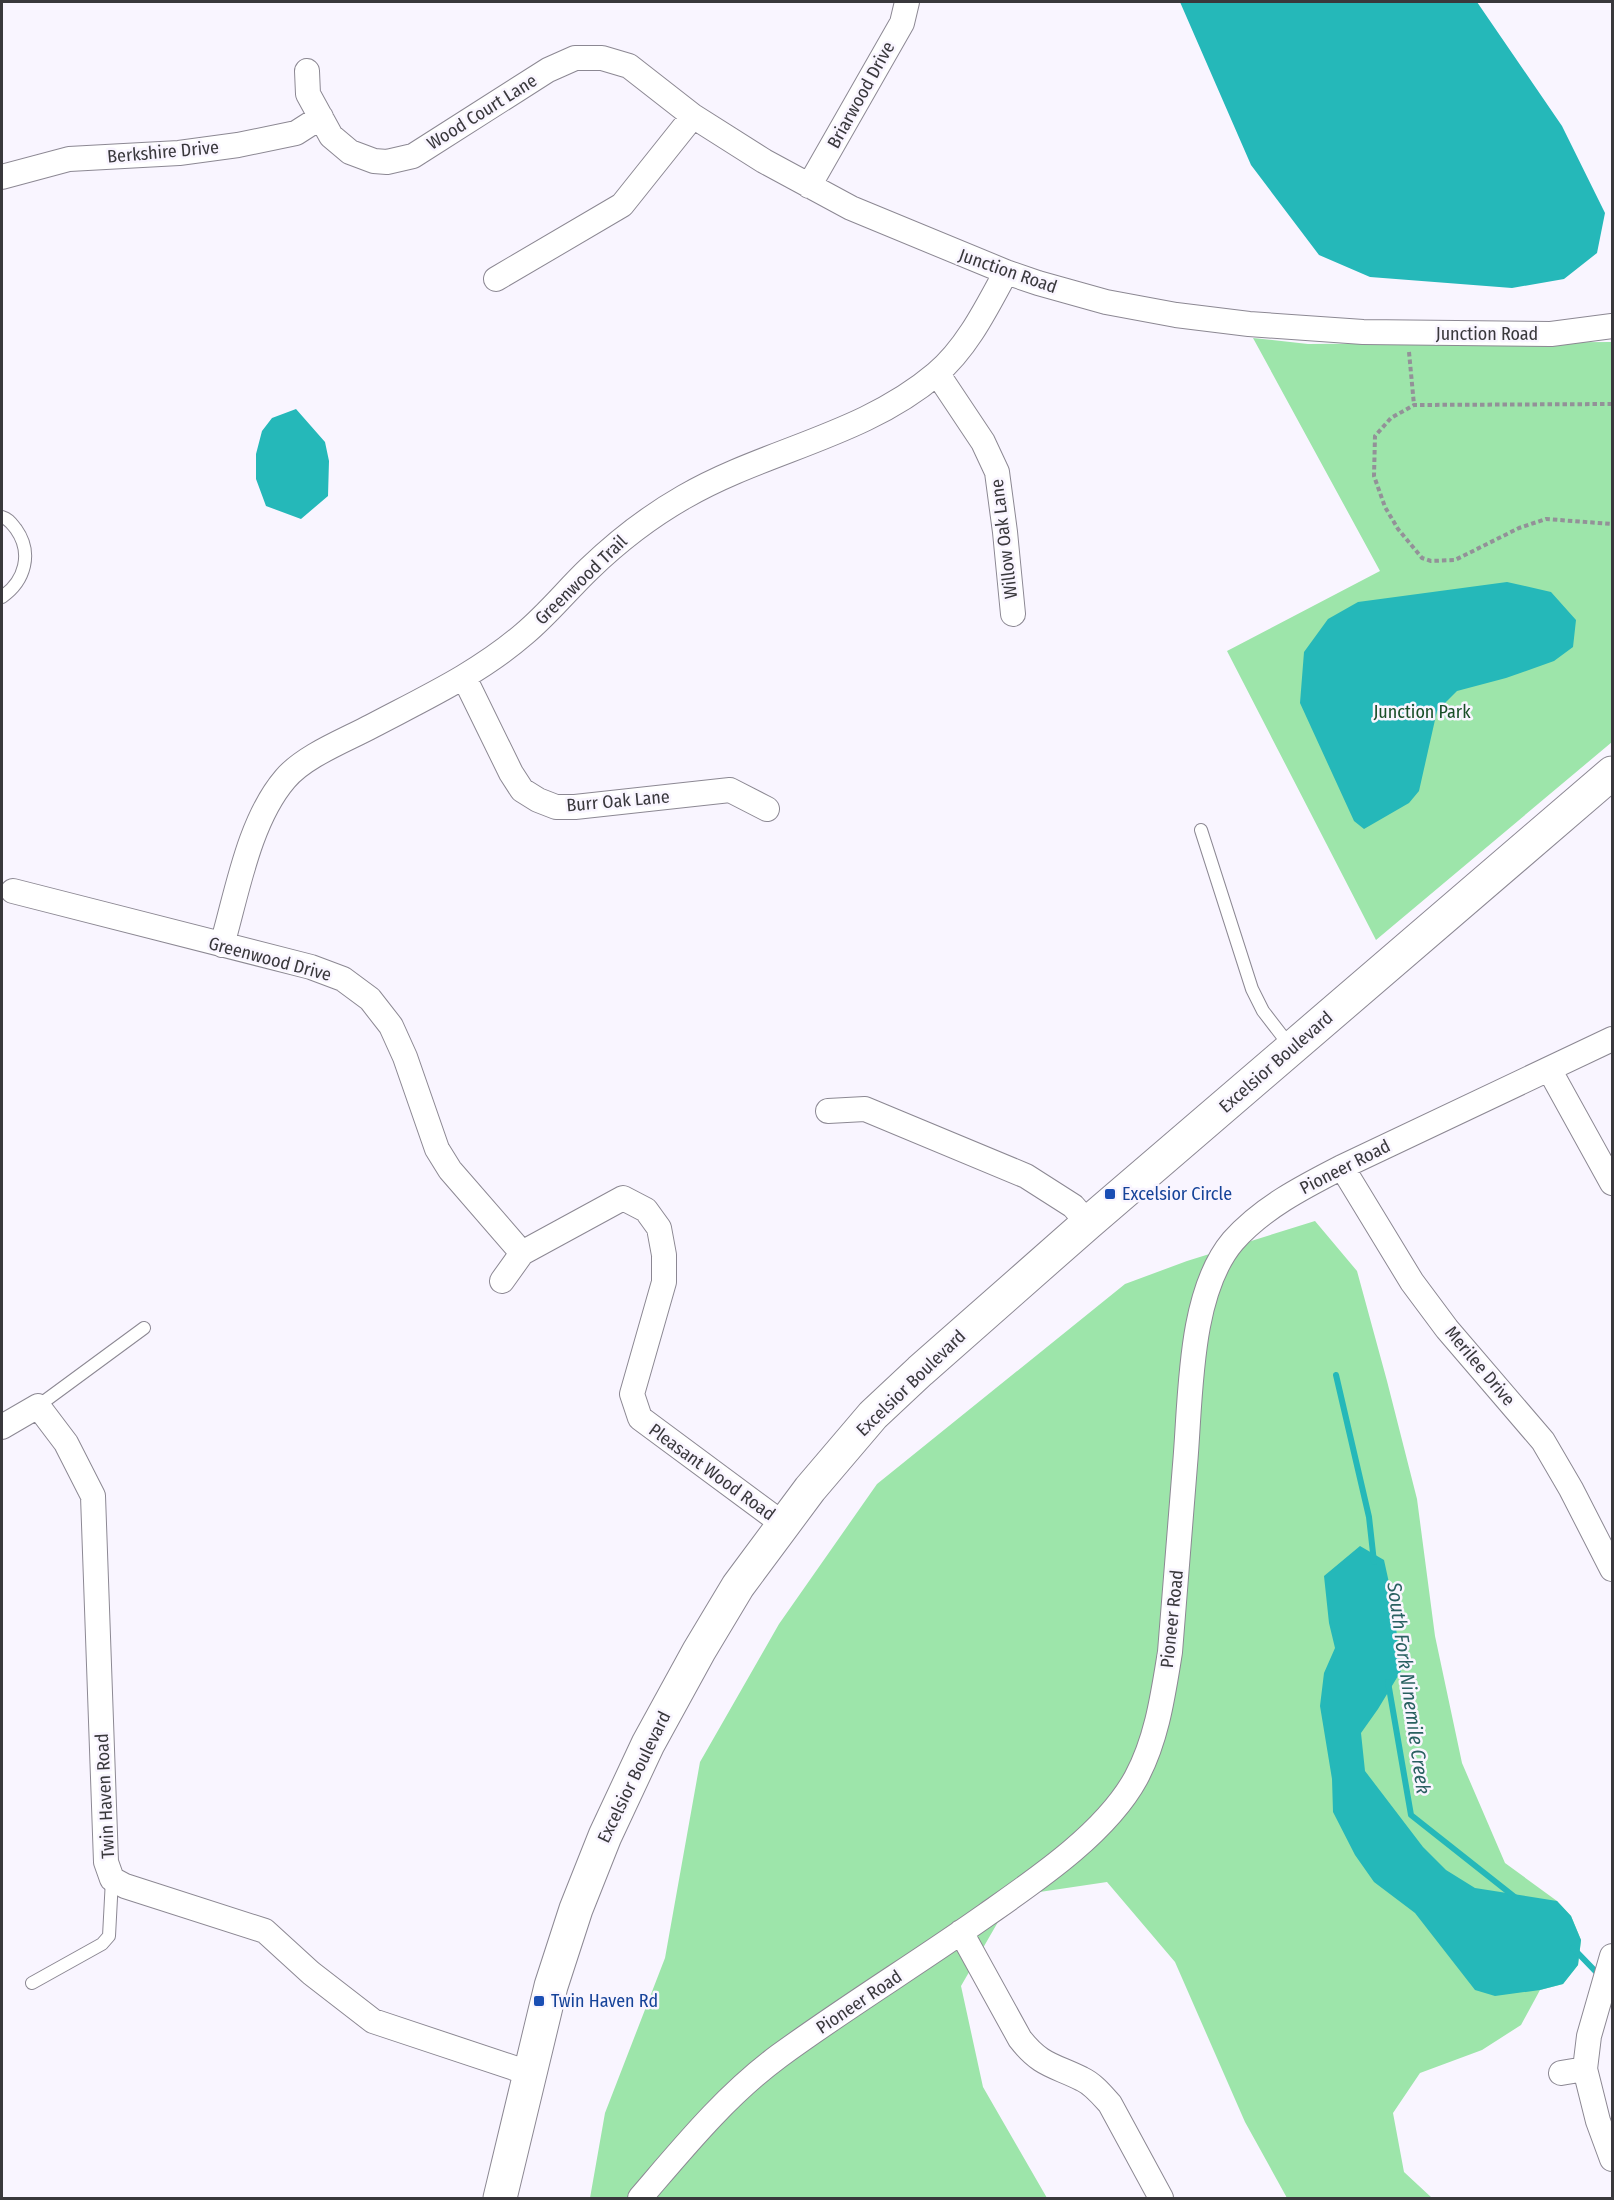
<svg xmlns="http://www.w3.org/2000/svg" width="1614" height="2200" viewBox="0 0 1614 2200" font-family="'Fira Sans Condensed',sans-serif">
<style>
.green{fill:#9de5aa}
.water{fill:#25b8b9}
.lines{fill:none;stroke-linecap:round;stroke-linejoin:round}
.stream{stroke:#25b8b9;stroke-width:6}
.service-casing{stroke:#8c8893;stroke-width:14}
.minor-casing{stroke:#8c8893;stroke-width:26}
.secondary-casing{stroke:#8c8893;stroke-width:35}
.path{stroke:#939198;stroke-width:4;stroke-dasharray:4.5 3;stroke-linecap:butt}
.service{stroke:#fff;stroke-width:12}
.minor{stroke:#fff;stroke-width:24}
.secondary{stroke:#fff;stroke-width:33}
.transit-dot{fill:#1a4fb4;stroke:#f9f5ff;stroke-width:2}
.labels{text-anchor:middle;dominant-baseline:central;stroke-width:5;stroke-linejoin:round;paint-order:stroke}
.street-label{font-size:18px;fill:#39383c;stroke:#f9f5ff}
.park-label{font-size:18px;fill:#194f28;stroke:#f9f5ff}
.transit-label{font-size:18px;fill:#164399;stroke:#f9f5ff;text-anchor:start}
.water-label{font-size:20px;font-style:italic;fill:#296061;stroke:#f9f5ff}
</style>
<rect width="100%" height="100%" fill="#f9f5ff"/>
<!-- green -->
<path class="green" d="M1253,338L1308,344L1612,342V742L1376,940L1227,651L1380,571Z
M1315,1221L1357,1271L1387,1381L1417,1499L1435,1636L1462,1763L1505,1863L1557,1901L1571,1916L1581,1940L1578,1965L1563,1984L1540,1990L1521,2025L1482,2050L1420,2073L1393,2113L1404,2172L1432,2198H1287L1245,2122L1175,1962L1107,1882L1013,1896L961,1986L983,2087L1047,2198H590L605,2113L665,1958L700,1762L779,1624L877,1484L1125,1284L1187,1261Z"/>
<!-- water -->
<path class="water" d="M1180,2H1477L1562,126L1605,213L1597,253L1564,279L1512,288L1370,277L1319,255L1251,165Z
M296,409L325,442L329,461L328,496L301,519L266,506L256,479V454L262,431L272,418Z
M1507,582L1551,592L1576,620L1573,647L1554,661L1506,678L1457,691L1437,711L1419,791L1409,803L1364,829L1354,821L1300,703L1304,652L1328,619L1358,602Z
M1360,1546L1384,1560L1393,1601L1401,1671L1378,1709L1361,1733L1365,1771L1423,1847L1446,1870L1475,1888L1557,1901L1571,1916L1581,1940L1578,1965L1563,1984L1540,1990L1495,1996L1475,1990L1415,1913L1374,1882L1355,1855L1333,1812L1332,1779L1320,1706L1324,1673L1335,1648L1329,1623L1324,1576Z"/>
<g class="lines">
<!-- stream -->
<path class="stream" d="M1336,1375L1369,1517L1374,1562
M1388,1682L1411,1815L1516,1898
M1573,1948L1600,1976"/>
<defs>
<path id="service" d="M2,517C9,519 11,523 16,529C33,553 25,581 2,597
M1201,830L1252,989L1263,1011L1290,1046
M38,1406L144,1328
M32,1983L102,1944L109,1936L112,1879"/>
<path id="minor" d="M307,71L308,94L331,136L350,152L374,161L387,162L413,156L548,70L575,58H602L629,66L693,116
M2,177L69,159L179,153L238,145L296,133L321,117
M809,186L902,23L907,2
M496,279L622,205L693,116L764,161L851,208L1006,272L1038,283L1106,302L1176,315L1249,324L1363,332L1551,334L1612,326
M937,373L983,442L997,472L1005,532L1013,614
M464,677L511,773L522,790L538,800L556,807H575L730,790L767,809
M13,891L311,967L343,979L370,999L391,1026L405,1057L437,1149L450,1170L522,1253
M222,945C237,893 249,821 285,779C304,756 346,740 372,726C425,698 479,673 524,634C548,614 567,590 589,569C618,541 649,517 684,497C765,450 863,436 936,374C967,348 987,307 1006,272
M1549,1069L1612,1183
M828,1111L865,1109L1026,1176L1073,1206L1088,1223
M1342,1167L1412,1282L1447,1329L1543,1441L1571,1489L1612,1569
M502,1281L522,1253L623,1198L646,1210L659,1228L664,1255V1282L632,1394L640,1418L783,1524
M2,1427L38,1406L66,1443L93,1496L106,1862L112,1879L125,1886L265,1931L311,1973L373,2021L529,2073
M961,1932L1020,2039C1041,2066 1054,2065 1082,2079C1093,2084 1102,2095 1110,2104L1161,2198
M1585,2069L1589,2036L1612,1956
M1561,2073L1585,2069L1598,2121L1612,2159
M640,2198C683,2148 725,2096 779,2056C846,2007 918,1963 986,1915C1036,1880 1106,1833 1136,1778C1157,1739 1163,1695 1170,1652C1175,1589 1180,1527 1185,1465C1191,1399 1188,1294 1233,1241C1262,1208 1303,1187 1342,1167L1612,1039"/>
<path id="secondary" d="M500,2198L551,1986L576,1909L605,1836L648,1744L699,1651L738,1586L810,1489L873,1415L920,1371L1088,1223L1612,773"/>
</defs>
<!-- service casing -->
<use href="#service" class="service-casing"/>
<!-- minor casing -->
<use href="#minor" class="minor-casing"/>
<!-- secondary casing -->
<use href="#secondary" class="secondary-casing"/>
<!-- path -->
<path class="path" d="M1409,352L1414,405
M1612,404L1414,405L1391,418L1375,436L1374,476L1385,507L1398,529L1422,558L1431,561L1455,560L1519,528L1546,519L1612,524"/>
<!-- service -->
<use href="#service" class="service"/>
<!-- minor -->
<use href="#minor" class="minor"/>
<!-- secondary -->
<use href="#secondary" class="secondary"/>
</g>
<!-- markers -->
<g class="transit-dot">
<rect x="1104" y="1188" width="12" height="12" rx="3"/>
<rect x="533" y="1995" width="12" height="12" rx="3"/>
</g>
<g class="labels">
<!-- street labels -->
<g class="street-label">
<text transform="translate(861 95) rotate(-61)">Briarwood Drive</text>
<text transform="translate(482 112) rotate(-32)">Wood Court Lane</text>
<text transform="translate(163 152) rotate(-5)">Berkshire Drive</text>
<text transform="translate(1008 271) rotate(19)">Junction Road</text>
<text x="1487" y="334">Junction Road</text>
<text transform="translate(1004 539) rotate(-97)">Willow Oak Lane</text>
<text transform="translate(581 580) rotate(-44)">Greenwood Trail</text>
<text transform="translate(618 801) rotate(-5)">Burr Oak Lane</text>
<text transform="translate(270 959) rotate(15)">Greenwood Drive</text>
<text transform="translate(1276 1062) rotate(-41)">Excelsior Boulevard</text>
<text transform="translate(1345 1167) rotate(-27)">Pioneer Road</text>
<text transform="translate(1480 1366) rotate(50)">Merilee Drive</text>
<text transform="translate(911 1383) rotate(-44)">Excelsior Boulevard</text>
<text transform="translate(712 1472) rotate(36)">Pleasant Wood Road</text>
<text transform="translate(1172 1619) rotate(-84)">Pioneer Road</text>
<text transform="translate(634 1777) rotate(-64)">Excelsior Boulevard</text>
<text transform="translate(105 1796) rotate(-93)">Twin Haven Road</text>
<text transform="translate(859 2002) rotate(-34)">Pioneer Road</text>
</g>
<!-- park labels -->
<g class="park-label">
<text x="1422" y="712">Junction Park</text>
</g>
<!-- transit labels -->
<g class="transit-label">
<text x="1122" y="1194">Excelsior Circle</text>
<text x="551" y="2001">Twin Haven Rd</text>
</g>
<!-- water labels -->
<g class="water-label">
<text transform="translate(1409 1688) rotate(82)">South Fork Ninemile Creek</text>
</g>
</g>
<!-- border -->
<rect width="1614" height="2200" fill="none" stroke="#39383c" stroke-width="6"/>
</svg>
